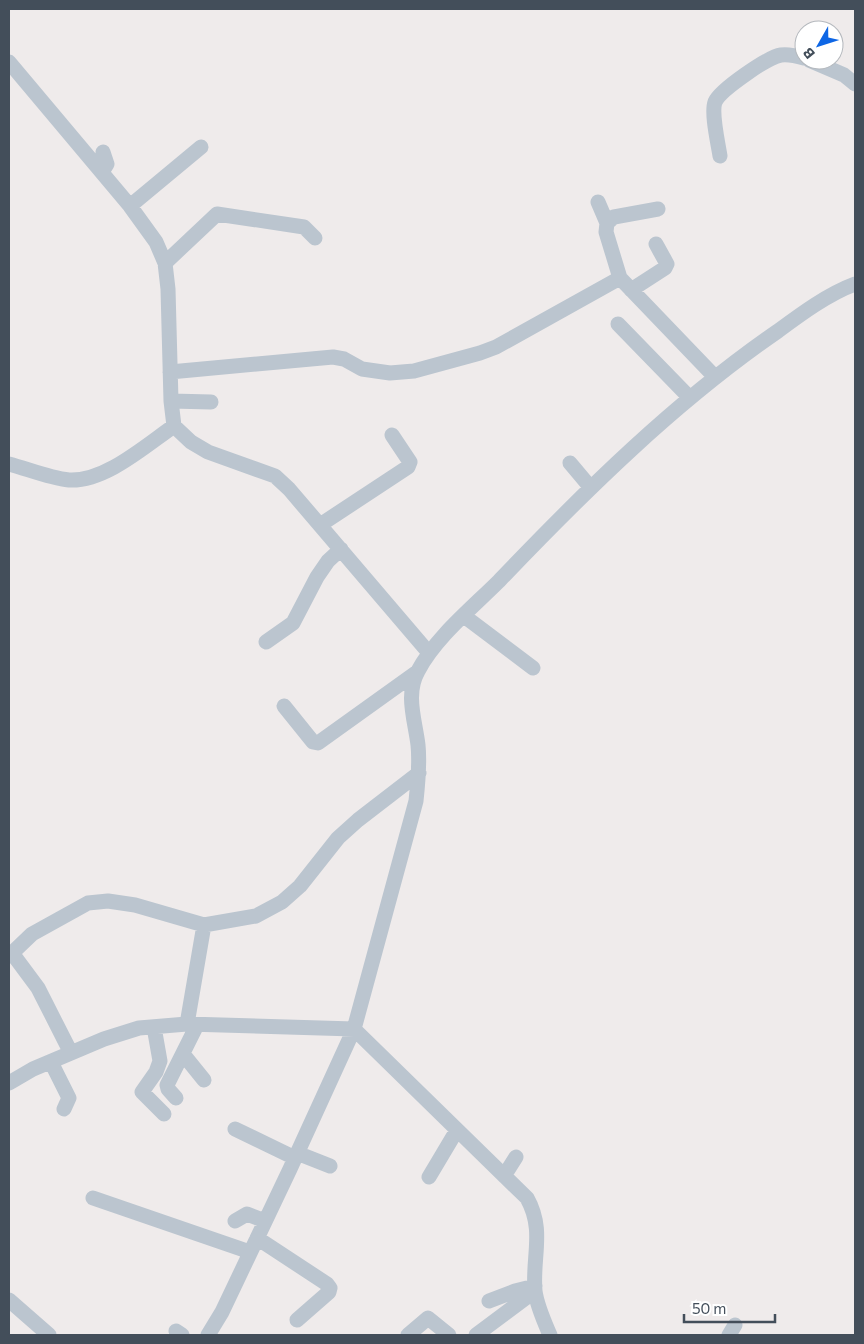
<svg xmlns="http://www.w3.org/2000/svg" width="864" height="1344" viewBox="0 0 864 1344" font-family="Commissioner,sans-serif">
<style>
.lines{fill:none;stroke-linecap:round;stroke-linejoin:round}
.minor{stroke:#bbc5cf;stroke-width:15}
</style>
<rect width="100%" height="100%" fill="#efebeb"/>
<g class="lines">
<!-- minor -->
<path class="minor" d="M809,60L844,75L855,84
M9,62L130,206L156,242L165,263L168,289L171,401L174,426L191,442L208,452L275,476L289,489L429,653
M720,156C718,143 711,113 715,102C720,90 768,57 781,55C789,54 797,56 804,58
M102,172L107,164L103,152
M598,202L607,223
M130,206L201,147
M658,209L614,217L607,223L606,232L620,278L715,377
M165,263L217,214L304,227L315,238
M631,290L665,268L667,264L656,244
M618,324L690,398
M170,372L333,357L344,359L362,369L390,373L414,371L480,353L496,347L620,278
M171,401L211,402
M570,463L591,488
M9,464C28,469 49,478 69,480C105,482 145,446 174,426
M320,525L408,467L410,462L392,435
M464,616L533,668
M266,642L293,623L317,577L328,561L341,549
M284,706L313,742L318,743L417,672
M12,953L38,988L71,1053
M9,956L32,934L88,903L108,901L135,905L204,925L256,916L282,902L300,886L338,838L358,820L419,773
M187,1024L204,925
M154,1027L160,1061L156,1072L142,1092L164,1114
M183,1054L204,1080
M51,1062L69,1098L64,1109
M9,1083L33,1069L104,1039L139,1028L187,1024L354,1029L527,1198C545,1230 532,1257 535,1291C537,1306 544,1321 550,1335
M176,1098L168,1089L167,1085L197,1025
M235,1129L295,1158
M297,1153L330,1166
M504,1176L516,1157
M429,1177L457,1130
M93,1198L250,1252
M235,1221L247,1214L265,1221
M257,1238L327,1284L330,1288L329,1292L297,1320
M9,1300L49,1335
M489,1301L515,1291L535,1286
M176,1331L182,1335
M208,1335L222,1312L290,1169L354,1029L416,801C418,782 420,764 418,745C415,720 405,694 418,671C435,638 473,607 499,581C585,491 675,402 778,331C801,314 828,294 855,284
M408,1335L428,1318L449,1335
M476,1335L535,1291
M729,1335L735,1325"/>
</g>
<!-- border -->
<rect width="864" height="1344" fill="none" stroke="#434e5a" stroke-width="20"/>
<!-- north arrow -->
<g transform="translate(819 45) rotate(231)"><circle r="24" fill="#ffffff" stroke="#b4b8bd"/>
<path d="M0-4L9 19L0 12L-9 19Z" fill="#0e66e5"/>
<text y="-8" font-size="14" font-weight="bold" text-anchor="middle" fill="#434e5a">B</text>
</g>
<!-- scale -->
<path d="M684 1314v8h91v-8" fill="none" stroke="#434e5a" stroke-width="2.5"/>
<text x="692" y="1314" font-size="15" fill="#434e5a" stroke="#ffffff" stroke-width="4" paint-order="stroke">50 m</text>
</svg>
